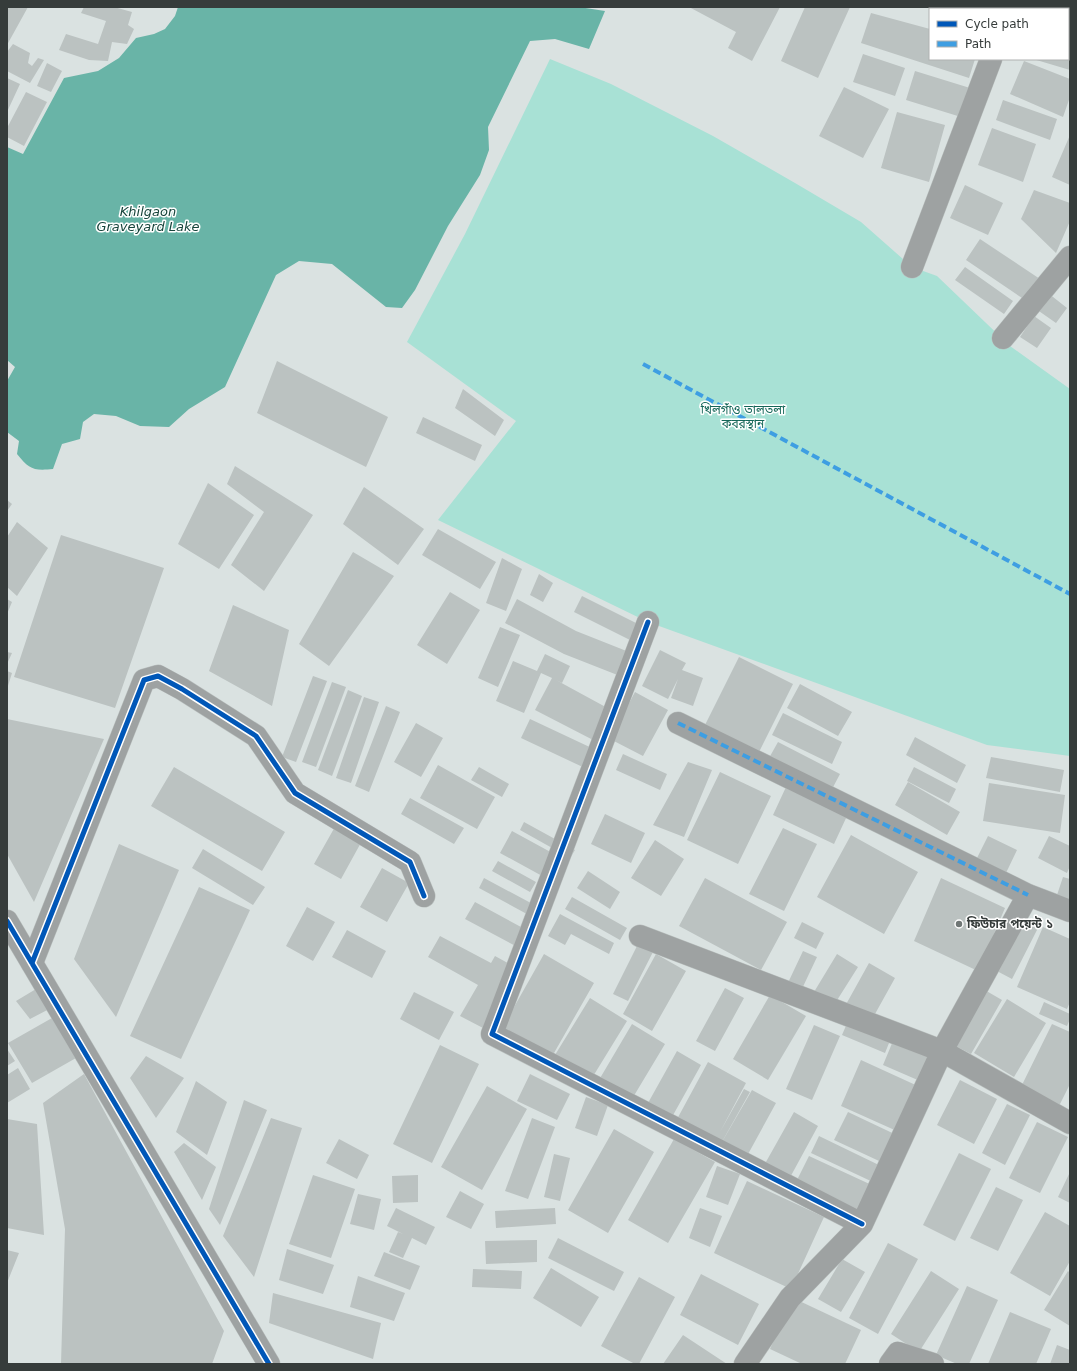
<svg xmlns="http://www.w3.org/2000/svg" width="1077" height="1371" viewBox="0 0 1077 1371" font-family="'DejaVu Sans','Noto Sans Bengali',sans-serif">
<style>
.green{fill:#a8e1d5}
.water{fill:#69b4a7}
.building{fill:#bbc2c1}
.lines{fill:none;stroke-linecap:round;stroke-linejoin:round}
.minor-casing{stroke:#bac0bf;stroke-width:23}
.tertiary-casing{stroke:#bac0bf;stroke-width:23}
.minor{stroke:#9ea2a2;stroke-width:22}
.tertiary{stroke:#9ea2a2;stroke-width:22}
.quiet{stroke:#3e9ee2;stroke-width:4;stroke-dasharray:8 4;stroke-linecap:butt}
.cycleway-casing{stroke:#fff;stroke-width:8}
.cycleway{stroke:#0057b8;stroke-width:5}
.poi-dot{fill:#6f7675;stroke:#fff;stroke-width:1.5}
.labels{text-anchor:middle;dominant-baseline:central;stroke-width:3;stroke-linejoin:round;paint-order:stroke}
.park-label{font-size:12px;fill:#146658;stroke:#fff}
.poi-label{font-size:12px;font-weight:bold;fill:#363c3b;stroke:#fff;text-anchor:start}
.water-label{font-size:13px;font-style:italic;fill:#16443b;stroke:#fff}
</style>
<rect width="100%" height="100%" fill="#dae2e1"/>
<!-- green -->
<path class="green" d="M550,59L611,84L713,136L795,183L861,222L912,267L937,276L1010,346L1070,389V756L987,745L648,622L438,520L516,421L407,342L465,234Z"/>
<!-- water -->
<path class="water" d="M178,7H579L605,11L589,49L555,39L530,41L488,127L489,150L480,175L448,226L415,290L402,308L386,307L332,264L299,261L276,275L225,387L189,409L169,427L140,426L116,416L94,414L83,422L80,439L62,444L53,469C33,471 29,469 17,454L19,441L7,432V381L15,367L7,360V147L23,154L64,78L98,71L119,58L136,38L154,34L165,29L175,16Z"/>
<!-- building -->
<path class="building" d="M7,7H28L7,45Z
M84,7H114L132,12L128,25L134,29L127,44L112,42L108,61L89,60L59,50L66,34L98,44L106,21L81,13Z
M689,7H780L752,61L728,48L736,32Z
M805,7H850L818,78L781,61Z
M1040,7H1070V19L1068,18V9H1045Z
M871,13L930,29V59H975L969,78L861,43Z
M13,44L30,53L28,63L32,66L38,58L44,60L30,83L7,71V52Z
M1068,46H1070V70L1033,59H1068Z
M863,54L905,68L895,96L853,82Z
M1024,61L1070,79V97L1063,117L1010,94Z
M47,63L62,71L51,92L37,86Z
M915,71L970,88L961,117L906,100Z
M7,78L20,84L7,112Z
M844,87L889,109L863,158L819,136Z
M26,92L47,102L24,146L7,137V128Z
M1003,100L1057,119L1050,140L996,120Z
M897,112L945,125L929,182L881,168Z
M992,128L1036,144L1023,182L978,165Z
M1070,135V185L1052,177Z
M965,185L1003,203L988,235L950,218Z
M1034,190L1070,203V221L1056,253L1021,219Z
M980,239L1040,279L1025,300L966,260Z
M965,267L1013,301L1004,314L955,280Z
M1048,293L1067,308L1056,323L1036,309Z
M1034,316L1051,328L1037,348L1020,337Z
M277,361L388,417L366,467L257,413Z
M463,389L504,420L495,436L455,408Z
M423,417L482,445L475,461L416,433Z
M235,466L313,515L264,591L231,565L264,512L227,484Z
M208,483L254,515L219,569L178,544Z
M364,487L424,529L398,565L343,524Z
M7,500L12,504L7,511Z
M17,522L48,548L17,596L7,587V537Z
M438,529L496,562L480,589L422,555Z
M61,535L164,568L115,708L14,677Z
M353,552L394,576L329,666L299,644Z
M502,558L522,569L506,611L486,603Z
M539,574L553,583L543,602L530,595Z
M450,592L480,610L447,664L417,645Z
M582,596L640,625L632,641L574,612Z
M7,599L12,602L7,614Z
M517,599L576,631L629,652L620,676L564,654L505,623Z
M233,605L289,630L272,706L209,671Z
M500,627L520,635L498,687L478,678Z
M660,650L686,663L682,670L703,678L693,706L671,698L678,679L668,699L642,686Z
M7,652L12,653L7,664Z
M545,654L570,666L562,683L556,680L613,711L597,742L535,710L552,678L541,673L524,713L496,701L513,661L537,671Z
M739,657L793,684L757,756L703,729Z
M7,671L12,673L7,689Z
M313,676L327,681L296,762L282,757Z
M332,682L346,687L316,767L302,762Z
M800,684L852,712L838,736L787,708Z
M348,690L362,696L332,776L318,770Z
M635,692L668,710L643,756L610,739Z
M364,697L379,702L351,783L336,778Z
M386,706L400,712L369,792L355,786Z
M783,713L842,742L832,764L772,735Z
M7,719L104,739L34,902L7,854Z
M530,719L596,750L587,769L521,738Z
M416,723L443,738L421,777L394,762Z
M915,737L966,765L957,783L906,755Z
M778,742L840,774L831,791L769,758Z
M623,754L667,774L660,790L616,770Z
M991,757L1064,770L1060,792L986,778Z
M688,762L712,770L684,837L653,825Z
M438,765L495,797L477,829L420,798Z
M174,767L285,832L262,871L151,806Z
M479,767L509,784L502,797L471,780Z
M914,767L956,789L949,803L907,781Z
M720,772L771,796L738,864L687,840Z
M908,782L960,812L947,835L895,805Z
M989,783L1065,795L1060,833L983,821Z
M786,787L847,816L834,844L773,815Z
M410,798L464,828L454,844L401,814Z
M605,814L645,833L631,863L591,844Z
M524,822L575,850L570,858L520,830Z
M336,825L363,839L341,879L314,864Z
M783,828L817,844L784,911L749,894Z
M512,831L556,855L544,877L500,853Z
M851,835L918,872L884,934L817,897Z
M988,836L1017,850L1006,873L977,858Z
M1049,836L1070,846V866L1067,873L1038,858Z
M655,840L684,859L661,896L631,878Z
M119,844L179,870L116,1017L74,959Z
M203,849L265,887L253,905L192,868Z
M498,861L536,882L530,892L492,871Z
M382,868L409,883L387,922L360,907Z
M588,871L620,892L610,909L577,888Z
M1063,877L1070,879V903L1056,898Z
M484,878L542,909L536,919L479,888Z
M705,878L787,922L761,970L679,926Z
M941,878L1005,908L978,971L914,941Z
M199,887L250,910L181,1059L130,1036Z
M572,897L627,928L620,940L565,909Z
M475,902L534,934L525,951L465,919Z
M307,907L335,922L313,961L286,946Z
M560,914L614,943L609,954L571,934L565,945L548,936Z
M1021,920L1038,928L1012,979L995,970Z
M802,922L824,933L816,949L794,938Z
M1043,927L1070,939V1002L1067,1009L1017,987Z
M347,930L386,951L372,978L332,957Z
M440,936L491,963L495,956L517,968L483,1028L460,1016L478,985L428,957Z
M639,942L654,950L628,1001L613,994Z
M803,951L817,957L800,993L786,987Z
M544,954L594,983L550,1060L500,1032Z
M656,954L686,971L652,1031L623,1014Z
M837,954L858,967L834,1005L814,992Z
M869,963L895,978L870,1023L844,1008Z
M41,986L53,1007L30,1019L16,1001Z
M725,988L744,998L715,1051L696,1041Z
M983,989L1002,1000L971,1054L952,1044Z
M414,992L454,1012L439,1040L400,1019Z
M770,995L806,1016L768,1080L733,1059Z
M590,998L627,1021L592,1078L555,1055Z
M1007,999L1046,1023L1014,1077L974,1053Z
M1044,1002L1070,1014V1019L1067,1026L1039,1014Z
M52,1018L76,1058L32,1083L8,1043Z
M848,1021L891,1038L885,1053L842,1035Z
M632,1024L665,1044L629,1104L596,1085Z
M1052,1024L1070,1032V1084L1058,1108L1020,1089Z
M814,1025L840,1036L812,1100L786,1089Z
M893,1041L931,1057L920,1081L883,1065Z
M440,1045L479,1064L432,1163L393,1144Z
M7,1049L15,1061L7,1066Z
M677,1051L701,1065L672,1117L648,1103Z
M146,1056L184,1078L156,1118L130,1078Z
M861,1060L920,1087L899,1132L841,1106Z
M708,1062L746,1083L720,1132L744,1089L750,1092L723,1140L676,1121Z
M18,1068L30,1089L7,1103V1075Z
M84,1074L224,1331L212,1364H61L65,1229L43,1103Z
M530,1074L570,1094L557,1120L517,1101Z
M960,1080L997,1099L974,1144L937,1125Z
M196,1081L227,1102L207,1155L176,1132Z
M487,1086L527,1109L482,1190L441,1167Z
M752,1090L776,1103L747,1156L722,1142Z
M586,1097L608,1105L597,1136L575,1128Z
M244,1100L267,1110L220,1225L209,1209Z
M1007,1104L1030,1115L1005,1165L982,1153Z
M794,1112L818,1126L787,1183L762,1169Z
M848,1112L905,1139L892,1167L834,1140Z
M271,1118L302,1128L254,1277L223,1236Z
M532,1118L555,1127L528,1199L505,1191Z
M7,1119L37,1124L44,1235L7,1228Z
M1037,1122L1068,1137L1040,1193L1009,1178Z
M614,1129L654,1152L608,1233L568,1210Z
M819,1136L883,1167L875,1183L811,1153Z
M339,1139L369,1155L357,1179L326,1163Z
M674,1139L715,1162L668,1243L628,1220Z
M184,1143L216,1167L202,1200L174,1152Z
M959,1153L991,1169L955,1241L923,1225Z
M554,1154L570,1158L560,1201L544,1197Z
M809,1156L876,1187L863,1214L796,1182Z
M717,1166L740,1174L728,1205L706,1197Z
M1070,1172V1203L1058,1197Z
M313,1175L355,1189L331,1258L289,1244Z
M418,1175V1202L393,1203L392,1176Z
M747,1181L824,1217L791,1289L714,1253Z
M996,1187L1023,1200L998,1251L970,1238Z
M460,1191L484,1204L471,1229L446,1217Z
M358,1194L381,1199L374,1230L350,1224Z
M396,1208L435,1227L426,1245L412,1238L403,1258L389,1252L398,1232L403,1234L387,1226Z
M555,1208L556,1224L496,1228L495,1211Z
M700,1208L722,1216L710,1247L689,1238Z
M1045,1212L1070,1226V1261L1050,1296L1010,1273Z
M558,1238L624,1272L614,1291L548,1258Z
M537,1240V1262L486,1264L485,1241Z
M888,1243L918,1259L878,1334L849,1318Z
M287,1249L334,1265L323,1294L279,1280Z
M7,1250L19,1253L7,1283Z
M384,1252L420,1266L410,1290L374,1276Z
M842,1259L865,1272L841,1312L818,1299Z
M551,1268L599,1297L581,1327L533,1298Z
M473,1269L522,1271L521,1289L472,1287Z
M931,1271L959,1289L919,1352L891,1334Z
M1068,1271L1070,1273V1326L1044,1310Z
M701,1274L759,1304L738,1345L680,1315Z
M358,1276L405,1293L394,1321L350,1307Z
M639,1277L675,1297L639,1364H635L601,1346Z
M967,1286L998,1300L969,1364H957L936,1355Z
M273,1293L381,1323L373,1359L269,1323Z
M793,1298L861,1330L845,1364H802L770,1349Z
M1010,1312L1051,1329L1036,1364H988Z
M683,1335L727,1364H663Z
M1057,1345L1070,1350V1364H1050Z"/>
<g class="lines">
<defs>
<path id="minor" d="M960,7L966,9
M1068,43L1070,44
M912,267L991,59
M1003,338L1070,257
M648,622L492,1034L862,1224
M678,723L1028,895L1070,911
M640,936L942,1051L1070,1123
M32,963L144,680L158,676L182,689L256,736L295,793L410,862L424,896
M745,1364L790,1298L862,1224L942,1051L1028,895
M890,1364L898,1353L933,1364"/>
<path id="tertiary" d="M7,921L269,1364"/>
</defs>
<!-- minor casing -->
<use href="#minor" class="minor-casing"/>
<!-- tertiary casing -->
<use href="#tertiary" class="tertiary-casing"/>
<!-- minor -->
<use href="#minor" class="minor"/>
<!-- tertiary -->
<use href="#tertiary" class="tertiary"/>
<!-- quiet -->
<path class="quiet" d="M643,364L1070,594
M678,723L1028,895"/>
<defs>
<path id="cycleway" d="M648,622L492,1034L862,1224
M7,921L269,1364
M32,963L144,680L158,676L182,689L256,736L295,793L410,862L424,896"/>
</defs>
<!-- cycleway casing -->
<use href="#cycleway" class="cycleway-casing"/>
<!-- cycleway -->
<use href="#cycleway" class="cycleway"/>
</g>
<!-- markers -->
<circle class="poi-dot" cx="959" cy="924" r="4"/>
<g class="labels">
<!-- park labels -->
<g class="park-label">
<text x="743" y="410">খিলগাঁও তালতলা<tspan x="743" dy="14">কবরস্থান</tspan></text>
</g>
<!-- poi labels -->
<g class="poi-label">
<text x="967" y="924">ফিউচার পয়েন্ট ১</text>
</g>
<!-- water labels -->
<g class="water-label">
<text x="148" y="211">Khilgaon<tspan x="148" dy="15">Graveyard Lake</tspan></text>
</g>
</g>
<!-- border -->
<rect width="1077" height="1371" fill="none" stroke="#363c3b" stroke-width="16"/>
<!-- legend -->
<rect x="929" y="8" width="140" height="52" fill="#ffffff" stroke="#afb1b1"/>
<rect x="937" y="21" width="20" height="6" fill="#0057b8" stroke="#afb1b1"/>
<text x="965" y="28" font-size="12" fill="#363c3b">Cycle path</text>
<rect x="937" y="41" width="20" height="6" fill="#3e9ee2" stroke="#afb1b1"/>
<text x="965" y="48" font-size="12" fill="#363c3b">Path</text>
</svg>
